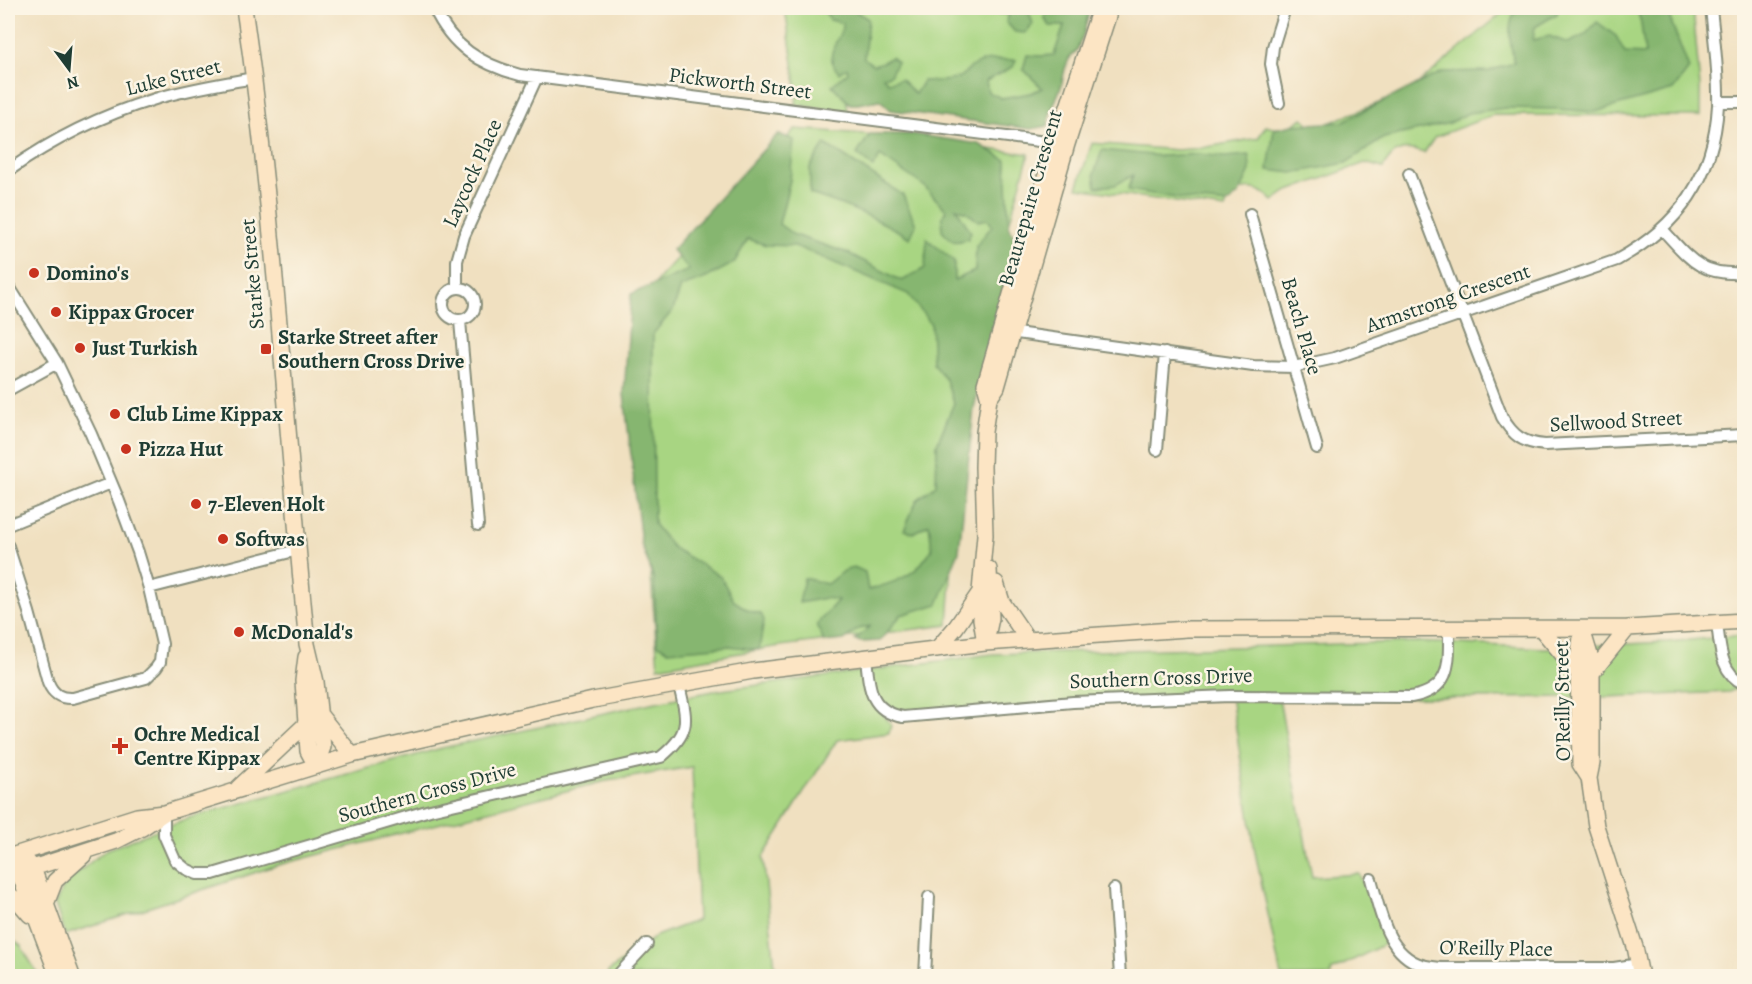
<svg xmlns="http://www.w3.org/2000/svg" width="1752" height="984" viewBox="0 0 1752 984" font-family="Alegreya,serif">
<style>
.green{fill:#a8d582;stroke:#64895b;stroke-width:1.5}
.forest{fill:#86b670;stroke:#527a52;stroke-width:1.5}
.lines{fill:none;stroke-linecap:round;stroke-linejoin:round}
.street-casing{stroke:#888e7a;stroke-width:14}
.secondary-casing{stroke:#888e7a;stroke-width:18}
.street{stroke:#fff;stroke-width:10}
.secondary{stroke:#fce5c4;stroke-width:15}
.poi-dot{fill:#c8321e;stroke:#fcf5e5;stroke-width:2}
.labels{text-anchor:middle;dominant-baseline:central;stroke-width:5;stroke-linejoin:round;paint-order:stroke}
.street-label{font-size:21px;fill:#1f3d34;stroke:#fcf5e5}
.poi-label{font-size:21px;font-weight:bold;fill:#1f3d34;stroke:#fcf5e5;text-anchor:start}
</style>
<rect width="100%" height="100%" fill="#fcf5e5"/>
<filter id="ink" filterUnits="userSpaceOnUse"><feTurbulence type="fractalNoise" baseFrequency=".0167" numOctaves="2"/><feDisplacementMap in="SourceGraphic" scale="12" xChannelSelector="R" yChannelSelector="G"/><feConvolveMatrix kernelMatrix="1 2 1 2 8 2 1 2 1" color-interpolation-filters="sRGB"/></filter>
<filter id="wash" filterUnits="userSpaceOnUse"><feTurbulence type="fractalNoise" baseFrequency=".008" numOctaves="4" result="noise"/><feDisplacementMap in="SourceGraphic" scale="24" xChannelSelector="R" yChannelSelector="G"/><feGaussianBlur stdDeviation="1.35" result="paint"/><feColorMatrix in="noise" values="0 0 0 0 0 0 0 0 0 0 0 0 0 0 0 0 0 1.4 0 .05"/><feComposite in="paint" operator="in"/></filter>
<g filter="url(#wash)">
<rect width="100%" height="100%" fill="#f0e0c0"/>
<!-- green -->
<path class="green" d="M785,8H1079L1033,120L846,97L848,112L796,105L797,91Z
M1501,8H1693L1700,88V116L1493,115L1435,137L1424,153C1404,146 1393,149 1383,168L1365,163L1286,192L1273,201C1256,182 1233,185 1225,209L1077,188L1092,143L1177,150L1201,148L1258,138L1266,126C1279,131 1292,128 1302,118L1316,128L1399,95L1419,83L1501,14Z
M795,129L865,134L1029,154L963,383L948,625L780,646L658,667L632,333L658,279Z
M1744,635V685L1729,692L1607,697L1279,699L1312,877L1359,874L1389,942L1331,971V976H1281L1255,852L1231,696L889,713L875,701L891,725L889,733L837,740L763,857L776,976H606L609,971L656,936L698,920L692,767L601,782L278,865L65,935L55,904L66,882L106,850L188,818L442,748L651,703L714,691L993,654L1415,642L1546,648L1668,642Z
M8,936L21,946L39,976H8Z"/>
<!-- forest -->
<path class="forest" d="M825,8H854L855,11L868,19L864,58L873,65L883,62L891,57L897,62L890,75L883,77L888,82L901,79L915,94L923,81C935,80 946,83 957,78C963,76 967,70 973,66C986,58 1001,60 1016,60L1013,67L986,81L988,92L1001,98L1031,93L1042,88L1023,69L1027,55L1040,56L1054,55L1064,26H1050L1044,17L1052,8H1090L1084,33L1077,50L1069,59L1065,69L1061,87L1050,114L1048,126L1031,129L891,110L880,100C870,101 860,105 850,104L832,85L848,72L847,68L839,73C821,54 841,41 843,23L830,20L825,12Z
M993,8H1034L1029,12L1033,24L1025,33L1015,32L1006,22L1009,14L990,13Z
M1516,8H1559L1557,14L1535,27L1533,40L1549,36L1568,43L1585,35L1597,22L1616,36L1625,53L1645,54L1641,24L1637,8H1666L1689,69L1673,90L1595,112L1556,109L1505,108L1468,113L1450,123L1384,138L1346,163L1293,173L1268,170L1274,129L1293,125L1342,122L1442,72L1489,71L1514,63C1510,40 1506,31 1516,8Z
M778,134L794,140L790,180L779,224L794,235L848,253L902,281L925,268L927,239L954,261V280L975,271L976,246L992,226L988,219L978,221L967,212L956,208L971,232L968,239C953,244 952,242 942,231V218L946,210L924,186L880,156L873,167L857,154L870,134H913L979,144L1006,160L1009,225L1015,240L974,408L959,551L938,604L901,615L880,641L861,642L855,640L871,626L858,629L844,640L824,642L817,624L838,600L825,598L799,603L804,578L827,584L842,572L854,567L865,572L868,590C885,585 908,579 920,565C924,560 928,555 932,549L929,524L913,533L904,530L917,500L936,485L937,444L954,403L946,380L933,363L931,324L908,294L795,246L766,245L748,239L734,263L706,278L681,287L673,310L653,334L654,524L673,548L720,576L734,601L750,611L761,614L764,620L759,650L730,646L668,651L657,644L654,579L641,543L624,394L631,294L689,270L672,250Z
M825,144L903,195L916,225L910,238C879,219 845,205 810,194V167Z
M1102,150L1161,156L1200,154L1224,157L1249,155L1250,171L1239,194L1227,204L1182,199L1128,190L1133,175L1115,185L1096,187L1094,174Z"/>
</g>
<g filter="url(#ink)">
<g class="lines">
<defs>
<path id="street" d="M434,8C452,47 480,64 520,75L1062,144
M1718,102H1744
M1279,103L1271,64L1273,47L1285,8
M8,171C53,139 102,115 155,99C188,89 221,84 254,78
M1409,174L1502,417C1513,436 1523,443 1545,445L1744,435
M1250,214L1317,448
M1662,229C1690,259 1700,276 1744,273
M8,285L57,363L91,434L119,501L138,552L149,588L162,644L160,662L156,668L146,678L73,698C60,699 53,694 48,682L29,612L8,546
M443 304a16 16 0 1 1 32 0a16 16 0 1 1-32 0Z
M457,288V261L464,236L537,77
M460,321L478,525
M1009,332L1253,366L1294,367L1335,358L1617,260C1679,226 1714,177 1718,105C1719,73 1714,39 1711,8
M8,390L57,363
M1157,450L1165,353
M8,525L111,483
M149,588L298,550
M1717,623C1720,646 1720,673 1744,684
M866,657C869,686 869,711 903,717L1073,702L1230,696L1411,697C1452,690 1449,663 1449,629
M164,813V835L175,860L186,869L197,874H213L430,810L661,757C692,732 687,720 679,685
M1371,879C1380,910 1386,954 1422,965C1428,967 1435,967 1441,968H1614L1639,964
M1114,889L1120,976
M617,976L647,944
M925,976L929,897"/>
<path id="secondary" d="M244,8C275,218 286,432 307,644L316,682L323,747L316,766
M989,399L997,387L1067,144L1108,16L1109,8
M996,583L1002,602L1028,640
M1582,629L1592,662V763L1589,778L1596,826L1635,947L1641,976
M1542,630L1579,674
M987,637L991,618L989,569
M1581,637L1578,662L1580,764L1589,778
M985,643L981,619L980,592L985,535L983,467L984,432L989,399L985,384L1045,178L1100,8
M937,649L956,627L980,592
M306,657L303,681L308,751L316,766
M1592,673L1628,628
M320,715L352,755
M238,788L306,724
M8,857L137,816L164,813L352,755L593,700L753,671L786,667L985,643L1187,629L1628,628L1744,621
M28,862L33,868L72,976
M19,865V873L58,976
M8,876L116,841L142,828L164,813
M8,894L17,900L30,915
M46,904L55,881L84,855"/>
</defs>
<!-- street casing -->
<use href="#street" class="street-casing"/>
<!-- secondary casing -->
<use href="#secondary" class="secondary-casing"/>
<!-- street -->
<use href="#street" class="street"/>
<!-- secondary -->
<use href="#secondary" class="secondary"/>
</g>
</g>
<!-- markers -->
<g class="poi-dot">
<circle cx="34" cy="273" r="6"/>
<circle cx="56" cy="312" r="6"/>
<circle cx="80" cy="348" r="6"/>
<rect x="260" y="343" width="12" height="12" rx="3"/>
<circle cx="115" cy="414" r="6"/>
<circle cx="126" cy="449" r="6"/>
<circle cx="196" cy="504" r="6"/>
<circle cx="223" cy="539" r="6"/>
<circle cx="239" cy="632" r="6"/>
<path d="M117 737h6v6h6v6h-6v6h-6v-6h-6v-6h6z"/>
</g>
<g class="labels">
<!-- street labels -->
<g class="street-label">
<text transform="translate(173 77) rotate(-14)">Luke Street</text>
<text transform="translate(740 83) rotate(7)">Pickworth Street</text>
<text transform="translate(472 173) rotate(-66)">Laycock Place</text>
<text transform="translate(1030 198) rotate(-74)">Beaurepaire Crescent</text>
<text transform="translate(252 274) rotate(-95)">Starke Street</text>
<text transform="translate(1448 298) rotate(-19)">Armstrong Crescent</text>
<text transform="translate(1302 326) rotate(74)">Beach Place</text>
<text transform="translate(1616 421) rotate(-3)">Sellwood Street</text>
<text transform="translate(1161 678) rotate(-2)">Southern Cross Drive</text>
<text transform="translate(1562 701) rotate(-91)">O'Reilly Street</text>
<text transform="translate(427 792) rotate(-15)">Southern Cross Drive</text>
<text transform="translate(1496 948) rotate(1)">O'Reilly Place</text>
</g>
<!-- poi labels -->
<g class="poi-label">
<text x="46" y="273">Domino's</text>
<text x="68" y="312">Kippax Grocer</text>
<text x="278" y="337">Starke Street after<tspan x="278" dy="24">Southern Cross Drive</tspan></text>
<text x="92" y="348">Just Turkish</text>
<text x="127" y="414">Club Lime Kippax</text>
<text x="138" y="449">Pizza Hut</text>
<text x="208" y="504">7-Eleven Holt</text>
<text x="235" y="539">Softwas</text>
<text x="251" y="632">McDonald's</text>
<text x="134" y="734">Ochre Medical<tspan x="134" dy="24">Centre Kippax</tspan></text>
</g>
</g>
<!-- margin -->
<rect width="1752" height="984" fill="none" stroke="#fcf5e5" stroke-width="30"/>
<!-- north arrow -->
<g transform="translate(69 69) rotate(164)" stroke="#fcf5e5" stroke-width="4.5" paint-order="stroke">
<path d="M0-4.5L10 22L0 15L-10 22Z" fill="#1f3d34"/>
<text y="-9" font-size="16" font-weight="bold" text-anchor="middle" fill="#1f3d34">N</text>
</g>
</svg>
